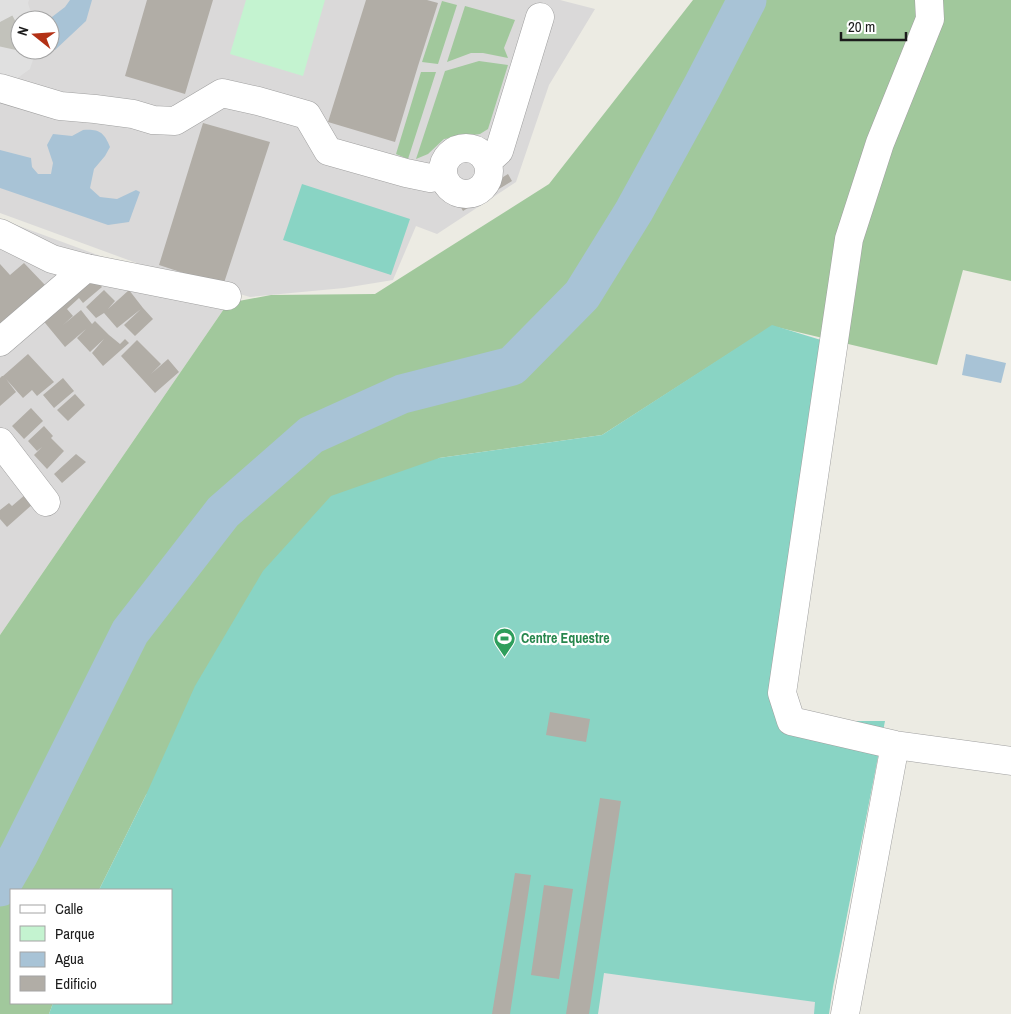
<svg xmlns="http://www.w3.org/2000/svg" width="1011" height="1014" viewBox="0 0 1011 1014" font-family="'Archivo Narrow',sans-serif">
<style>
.residential{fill:#dad9d9;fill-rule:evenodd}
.forest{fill:#a1c89c}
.park{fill:#c4f3d0}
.pitch{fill:#89d4c4}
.parking{fill:#e0e0e0}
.water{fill:#a8c3d6}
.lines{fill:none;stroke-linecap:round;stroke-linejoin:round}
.river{stroke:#a8c3d6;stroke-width:39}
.building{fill:#b1ada6}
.minor-tunnel{stroke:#c2c2bb;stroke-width:28;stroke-dasharray:28 14;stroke-linecap:butt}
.minor-casing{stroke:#a0a0a0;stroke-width:29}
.minor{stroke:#fff;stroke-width:28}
.labels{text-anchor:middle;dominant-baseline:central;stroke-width:4.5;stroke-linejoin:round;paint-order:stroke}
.leisure-label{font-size:14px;font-weight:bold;fill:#27864d;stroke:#fff;text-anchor:start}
</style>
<rect width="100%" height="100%" fill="#ecebe3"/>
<!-- residential -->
<path class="residential" d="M0,0H560L595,9L549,85L516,182L437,234L416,226L393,280L344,288L250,297L142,265L0,213ZM20,20H50V50H20Z
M0,219L228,303L0,635Z"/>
<!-- forest -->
<path class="forest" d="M693,0H1011V281L963,270L937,365L772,326L602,435L439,458L146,795L99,890H11V1003H53L49,1014H0V635L228,303L271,295L375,294L549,184Z
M442,1L457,5L438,64L422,62Z
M465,6L515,20L504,48L508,58L483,53H471L447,62Z
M479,61L508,65L488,129L480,134L444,139L428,154L416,159L445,71Z
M421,72H436L408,159L396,154Z"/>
<!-- park -->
<path class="park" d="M246,0H325L303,76L230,54Z"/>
<!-- pitch -->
<path class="pitch" d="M302,184L410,219L391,275L283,240Z
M772,325L834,344L792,721H885L833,987L829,1014H49L53,1003H171V890H99L146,795L195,686L263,571L331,496L439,458L602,435Z"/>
<!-- parking -->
<path class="parking" d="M0,0H29L28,3L33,20H20V50H36L30,69L12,82L0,79Z
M604,973L815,1002L814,1014H598Z"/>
<!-- water -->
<path class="water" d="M70,0H92L86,21L55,50L50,47V20H48L65,7Z
M83,130C99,129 104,132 110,147L105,156L94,169L90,188L100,197L117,199L136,190L140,192L129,222L108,225L0,188V150L31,158L32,167L38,174H51L53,163L47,145L53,134L72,136Z
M966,354L1006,363L1001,383L962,375Z"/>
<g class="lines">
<!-- river -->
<path class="river" d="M0,887L19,854L130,632L223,512L311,435L402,394L512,366L582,295L634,211L702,87L747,0"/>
</g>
<!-- building -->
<path class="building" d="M147,0H213L185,94L125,76Z
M366,0H427L438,3L418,66L395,142L328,122Z
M203,123L270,142L223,286L159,265Z
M508,174L512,181L463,211L459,204Z
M24,263L45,285L0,328V264L10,275Z
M90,273L102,287L83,303L79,298L67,309L73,316L63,325L81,310L92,324L95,321L109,335L120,344L125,339L129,343L103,366L92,353L104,339L90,352L77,338L86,329L65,347L41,318Z
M104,290L115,301L108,309L129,290L143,308L153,319L135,336L124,325L141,309L117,328L104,313L96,318L86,307Z
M137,340L161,364L151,374L168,359L179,372L155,393L121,356Z
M28,354L54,382L37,396L32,390L23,398L6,379L16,392L0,406V378L2,376H3Z
M63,378L74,391L54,408L43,395Z
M75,394L85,405L68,421L57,410Z
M31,408L43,421L24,439L12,426Z
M44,426L53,436L51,438L64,451L47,469L34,455L42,447L37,451L28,441Z
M76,454L86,462L62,483L54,474Z
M26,494L34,503L7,527L0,519V510L9,503L12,506Z
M550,712L590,719L586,742L546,735Z
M600,798L621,801L589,1014H566Z
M515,873L531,875L510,1014H492Z
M544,885L573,889L559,979L531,975Z"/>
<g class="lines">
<!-- minor-tunnel -->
<path class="minor-tunnel" d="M0,22L8,37L4,55L0,60"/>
<defs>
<path id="minor" d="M929,0L930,19L880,143L849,239L782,693L791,721L895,745L1011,761
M0,88L60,106L95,109L133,114L153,120L175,121L222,93L258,101L307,115L328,151L406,173L430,178L443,175
M443 171a23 23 0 1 1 46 0a23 23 0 1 1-46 0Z
M487,162L499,151L540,17
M0,233L52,259L86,268L227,296
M0,342L86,268
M0,442L46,502
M845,1014L895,745"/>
</defs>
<!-- minor casing -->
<use href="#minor" class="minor-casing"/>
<!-- minor -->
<use href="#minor" class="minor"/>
</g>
<!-- icons -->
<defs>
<symbol id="stadium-pin" viewBox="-11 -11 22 30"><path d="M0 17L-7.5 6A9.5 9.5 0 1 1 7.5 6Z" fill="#2e9e5b" stroke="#fff"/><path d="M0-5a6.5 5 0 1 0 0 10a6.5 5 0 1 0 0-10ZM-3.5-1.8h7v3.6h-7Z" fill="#fff"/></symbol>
</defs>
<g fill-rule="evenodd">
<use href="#stadium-pin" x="492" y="626" width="25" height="34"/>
</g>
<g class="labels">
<!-- leisure labels -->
<g class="leisure-label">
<text x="521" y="638">Centre Equestre</text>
</g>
</g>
<!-- legend -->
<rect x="10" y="889" width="162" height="115" fill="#ffffff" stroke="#a4a4a4"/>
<rect x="20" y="905" width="25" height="8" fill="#ffffff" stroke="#a4a4a4"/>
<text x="55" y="914" font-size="15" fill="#1c1c1c">Calle</text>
<rect x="20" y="926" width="25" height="15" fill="#c4f3d0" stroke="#a4a4a4"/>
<text x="55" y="939" font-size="15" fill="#1c1c1c">Parque</text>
<rect x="20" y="952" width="25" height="15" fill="#a8c3d6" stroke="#a4a4a4"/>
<text x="55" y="964" font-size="15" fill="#1c1c1c">Agua</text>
<rect x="20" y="976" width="25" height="15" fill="#b1ada6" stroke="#a4a4a4"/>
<text x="55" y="989" font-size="15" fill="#1c1c1c">Edificio</text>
<!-- north arrow -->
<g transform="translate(35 35) rotate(287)"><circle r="24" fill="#ffffff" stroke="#a4a4a4"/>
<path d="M0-4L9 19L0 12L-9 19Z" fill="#b33115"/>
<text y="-8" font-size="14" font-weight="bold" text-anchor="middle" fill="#1c1c1c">N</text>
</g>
<!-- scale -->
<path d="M841 32v8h65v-8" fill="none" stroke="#1c1c1c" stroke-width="2.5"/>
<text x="848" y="32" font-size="15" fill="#1c1c1c" stroke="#ffffff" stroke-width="4" paint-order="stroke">20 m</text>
</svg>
